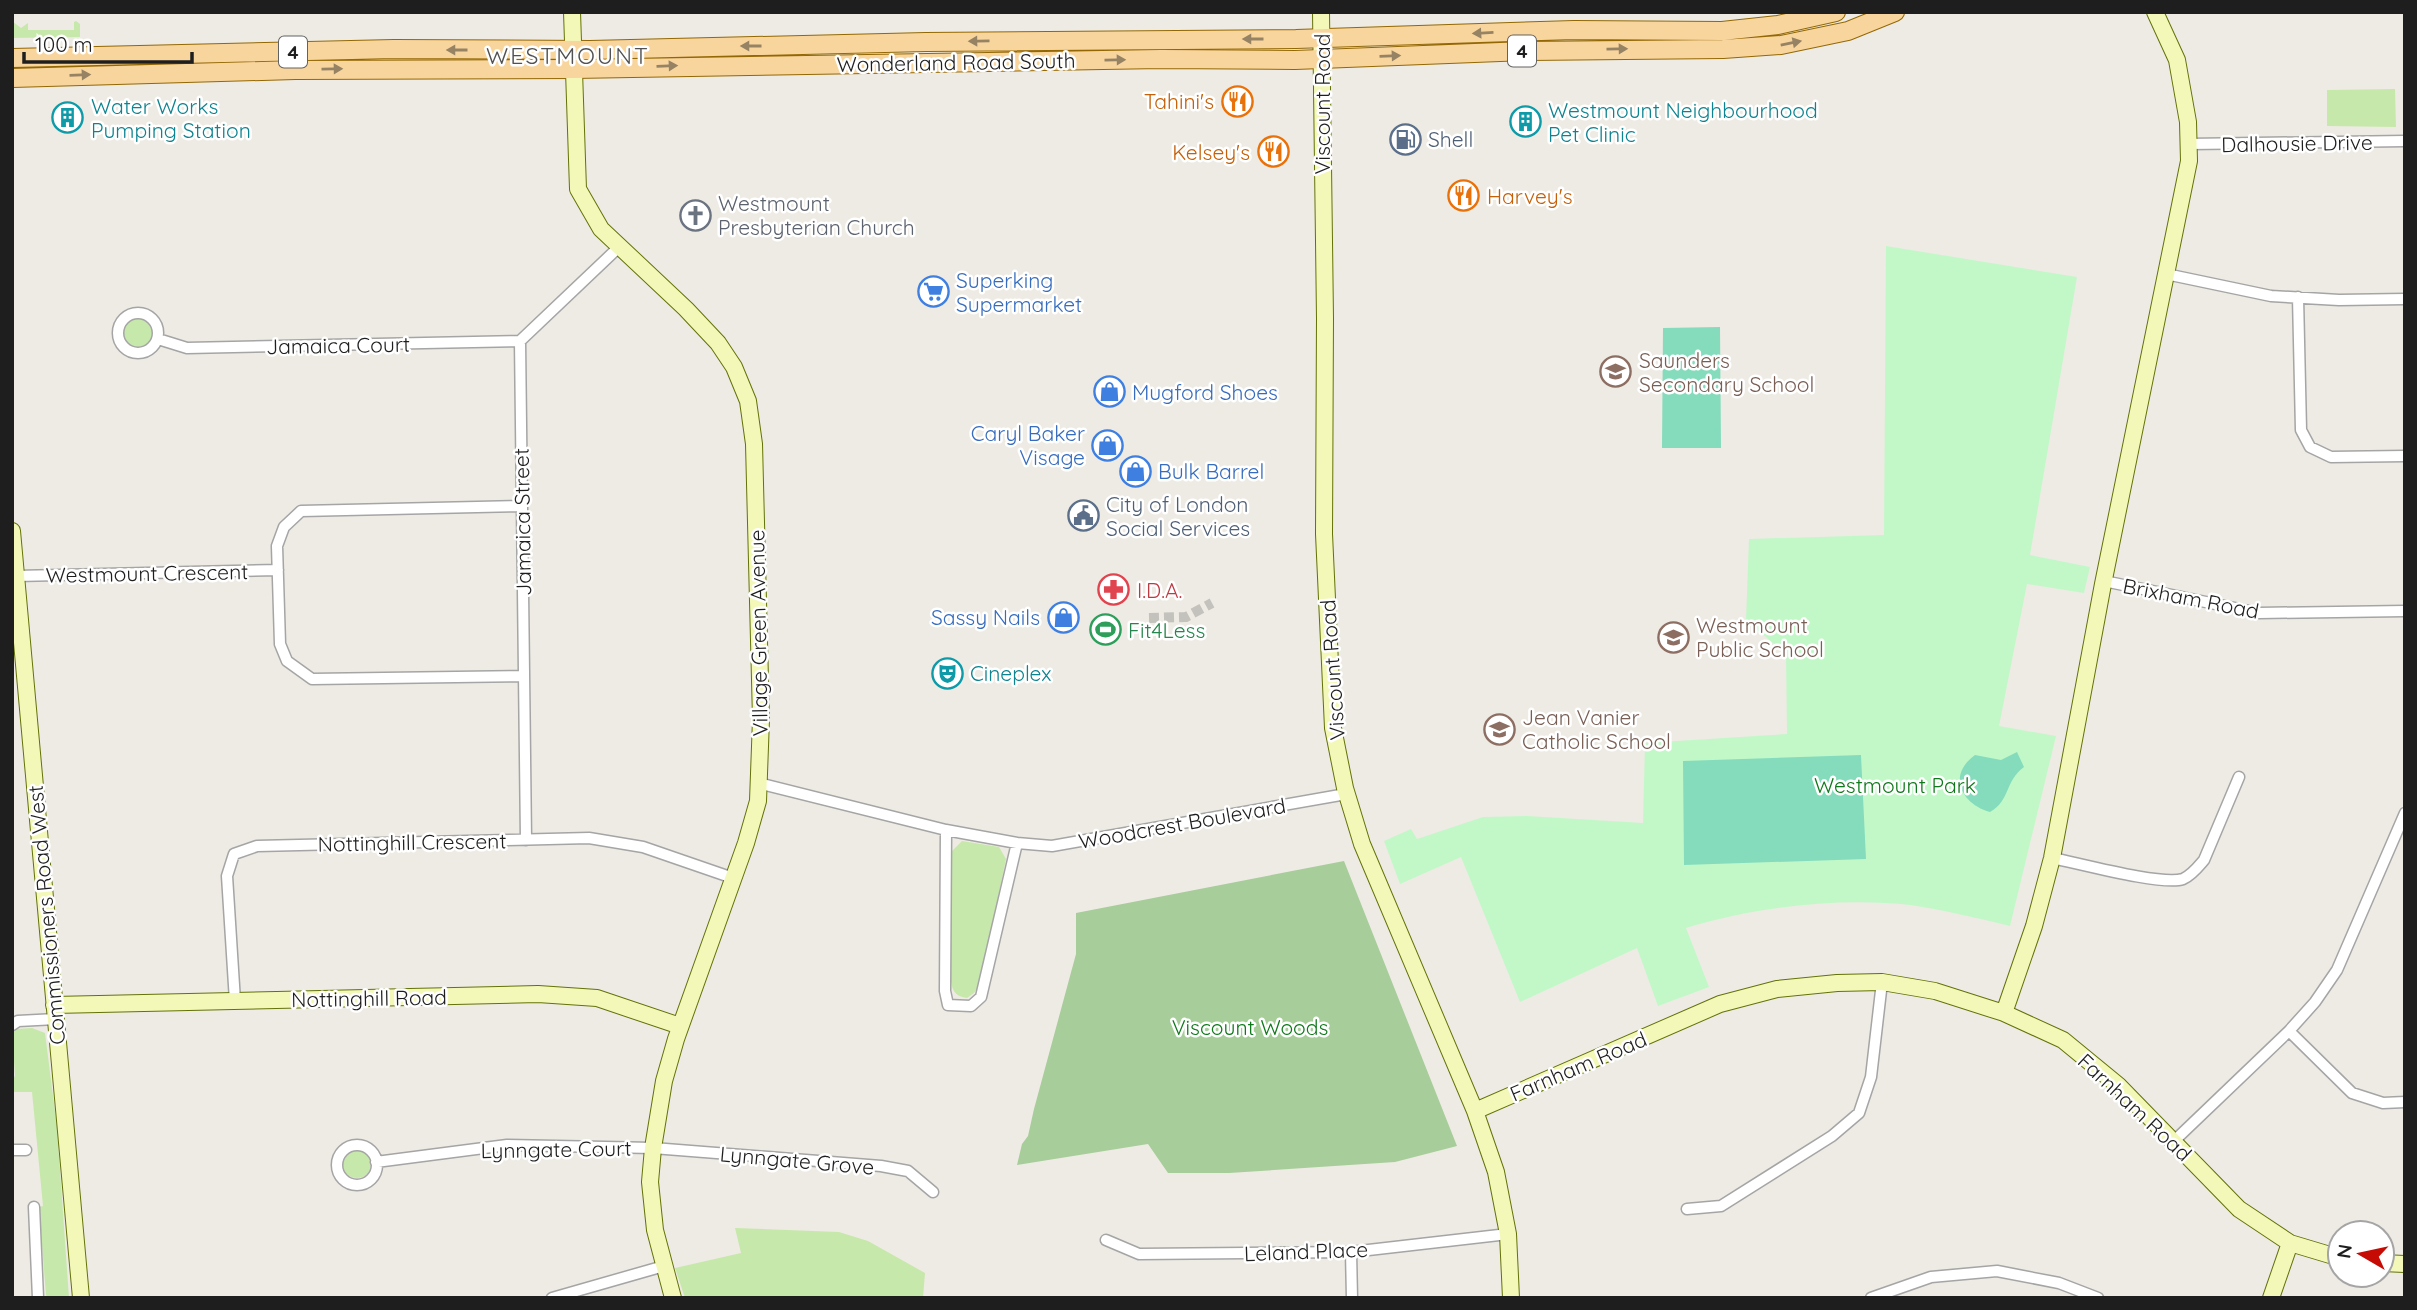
<svg xmlns="http://www.w3.org/2000/svg" width="2417" height="1310" viewBox="0 0 2417 1310" font-family="Quicksand,sans-serif">
<style>
.grass{fill:#c7e8ab}
.forest{fill:#a7cd9a}
.park{fill:#c2f8c8}
.pitch{fill:#84dcbc}
.lines{fill:none;stroke-linecap:round;stroke-linejoin:round}
.street-tunnel{stroke:#c4c2bc;stroke-width:10;stroke-dasharray:10 5;stroke-linecap:butt}
.street-casing{stroke:#a5a5a5;stroke-width:13}
.secondary-casing{stroke:#637208;stroke-width:18}
.primary-casing{stroke:#936804;stroke-width:20}
.street{stroke:#fff;stroke-width:10}
.secondary{stroke:#f3f8b9;stroke-width:16}
.primary{stroke:#f9d59e;stroke-width:18}
.oneway{fill:#968364}
.labels{text-anchor:middle;dominant-baseline:central;stroke-width:5;stroke-linejoin:round;paint-order:stroke}
.shield{fill:#fff;stroke:#626262;stroke-width:2}
.shield-label{font-size:19px;font-weight:bold;fill:#1e1e1e}
.street-label{font-size:21px;fill:#1e1e1e;stroke:#fff}
.food-label{font-size:21px;fill:#c56008;stroke:#fff;text-anchor:end}
.culture-label{font-size:21px;fill:#0d838f;stroke:#fff;text-anchor:start}
.service-label{font-size:21px;fill:#4e5e75;stroke:#fff;text-anchor:start}
.worship-label{font-size:21px;fill:#5b616d;stroke:#fff;text-anchor:start}
.shop-label{font-size:21px;fill:#366cbe;stroke:#fff;text-anchor:start}
.education-label{font-size:21px;fill:#785e54;stroke:#fff;text-anchor:start}
.health-label{font-size:21px;fill:#be3a42;stroke:#fff;text-anchor:start}
.leisure-label{font-size:21px;fill:#27864d;stroke:#fff;text-anchor:start}
.park-label{font-size:21px;fill:#0e791a;stroke:#fff}
.neighbourhood-label{font-size:23px;letter-spacing:2px;fill:#515151;stroke:#fff}
</style>
<rect width="100%" height="100%" fill="#eeebe4"/>
<!-- grass -->
<path class="grass" d="M12,21L21,28L28,23V30H74V22L76,21L80,24V37L12,38Z
M2395,89L2396,127L2327,126V90Z
M124 333a14 14 0 1 1 28 0a14 14 0 1 1-28 0Z
M962,841L999,847L1006,859L980,984L974,993L967,998C953,996 952,989 950,975L951,852Z
M32,1028L45,1033L57,1127L69,1298H48L46,1295L39,1207L43,1206L32,1092H12V1080L15,1076L12,1032L16,1029Z
M343 1164a14 14 0 1 1 28 0a14 14 0 1 1-28 0Z
M735,1228L839,1232L868,1241L925,1273L923,1298H685L675,1268L741,1253Z"/>
<!-- forest -->
<path class="forest" d="M1344,861L1457,1146L1395,1162L1229,1173H1168L1148,1144L1017,1165L1022,1144L1028,1136L1034,1109L1076,954V913Z"/>
<!-- park -->
<path class="park" d="M1886,246L2077,277L2030,555L2090,567L2084,593L2027,584L1999,726L2056,736L2010,926C1977,918 1944,910 1910,905C1841,897 1752,907 1686,928L1709,987L1658,1006L1637,948L1520,1002L1461,857L1400,884L1384,841L1411,829L1417,839L1483,817L1527,816L1643,823L1645,743L1787,734L1786,654L1746,620L1749,539L1884,535Z"/>
<!-- pitch -->
<path class="pitch" d="M1720,327L1721,448H1662L1663,328Z
M2017,752L2024,767C2004,782 2011,800 1990,812C1961,804 1947,775 1975,755L2001,760Z
M1861,755L1866,859L1684,865L1683,761Z"/>
<g class="lines">
<!-- street-tunnel -->
<path class="street-tunnel" d="M1149,618L1186,617L1212,603"/>
<defs>
<path id="street" d="M2189,144L2405,141
M2166,274L2271,296L2339,300L2405,299
M2298,297L2301,430L2310,447L2331,457L2405,456
M118 333a20 20 0 1 1 40 0a20 20 0 1 1-40 0Z
M158,339L187,348L520,341
M522,506L301,511L284,527L277,546L280,644L287,661L312,679L524,676
M16,576L278,570
M2104,581L2259,613L2405,611
M758,783L946,830L945,991L948,1005L971,1006L981,997L1017,843L1052,846L1346,794
M946,830L1017,843
M526,840L520,341L619,247
M2052,858C2078,863 2162,886 2183,879C2192,875 2198,867 2204,860L2239,777
M235,1001L227,876L234,854L257,846L589,838L643,847L733,878
M12,1025L18,1021L56,1019
M2289,1031L2352,1093L2383,1103L2405,1102
M2173,1142L2289,1031L2315,1002L2337,970L2405,813
M337 1165a20 20 0 1 1 40 0a20 20 0 1 1-40 0Z
M12,1150H26
M376,1162L507,1145L653,1148L881,1166L908,1171L933,1192
M34,1207L38,1298
M1687,1209L1721,1206L1832,1136L1859,1113L1871,1077L1882,982
M1106,1240L1139,1254L1351,1252L1508,1234
M1351,1252L1352,1298
M552,1298L664,1266
M1871,1298L1931,1277L1997,1271L2059,1283L2098,1298"/>
<path id="secondary" d="M572,12L578,189L601,229L686,309L718,343L734,367L748,401L754,444L761,719L758,801L746,843L676,1039L664,1081L653,1148L650,1182L655,1230L673,1298
M1321,12L1325,318L1324,534L1333,728L1345,788L1362,844L1475,1111L1496,1172L1508,1234L1511,1298
M12,531L81,1298
M54,1005L538,994L597,998L680,1026
M2004,1013L2034,926L2052,858L2103,584L2189,161L2188,122L2177,60L2155,12
M1475,1111L1720,1004L1777,989L1837,983L1882,982L1935,991L2004,1013L2063,1040L2119,1086L2239,1209L2290,1243L2340,1258
M2382,1263L2405,1264
M2271,1298L2290,1243"/>
<path id="primary" d="M12,58L394,49L590,50L926,42L1296,39L1574,30L1722,31L1778,25L1836,12
M12,78L295,70L574,69L1161,59L1295,60L1528,51L1723,49L1781,45L1848,31L1895,12"/>
</defs>
<!-- street casing -->
<use href="#street" class="street-casing"/>
<!-- secondary casing -->
<use href="#secondary" class="secondary-casing"/>
<!-- primary casing -->
<use href="#primary" class="primary-casing"/>
<!-- street -->
<use href="#street" class="street"/>
<!-- secondary -->
<use href="#secondary" class="secondary"/>
<!-- primary -->
<use href="#primary" class="primary"/>
</g>
<!-- one-way arrows -->
<defs><path id="oneway-solid" d="M-6-.8H1V-3.2L6.5 0L1 3.2V.8H-6Z" transform="scale(1.75)"/></defs>
<g class="oneway">
<use href="#oneway-solid" transform="translate(1483 33) rotate(177)"/>
<use href="#oneway-solid" transform="translate(1253 39) rotate(-180)"/>
<use href="#oneway-solid" transform="translate(979 41) rotate(179)"/>
<use href="#oneway-solid" transform="translate(1791 43) rotate(-11)"/>
<use href="#oneway-solid" transform="translate(751 46) rotate(180)"/>
<use href="#oneway-solid" transform="translate(1617 49) rotate(-1)"/>
<use href="#oneway-solid" transform="translate(457 50) rotate(180)"/>
<use href="#oneway-solid" transform="translate(1390 56) rotate(-2)"/>
<use href="#oneway-solid" transform="translate(1115 60) rotate(-1)"/>
<use href="#oneway-solid" transform="translate(667 66) rotate(-2)"/>
<use href="#oneway-solid" transform="translate(332 69) rotate(-1)"/>
<use href="#oneway-solid" transform="translate(80 75) rotate(-2)"/>
</g>
<!-- icons -->
<defs>
<symbol id="restaurant-ring" viewBox="-11 -11 22 22"><circle r="9.5" fill="#fff" stroke="#e8710a" stroke-width="1.5"/><path d="M-5-6h1v4h1v-4h1v4h1v-4h1v5L-1.5 .5V6h-2V.5L-5-1ZM5-6V6H3V1.5H1.5Q1.5-4 5-6Z" fill="#e8710a"/></symbol>
<symbol id="building-ring" viewBox="-11 -11 22 22"><circle r="9.5" fill="#fff" stroke="#0f9aa8" stroke-width="1.5"/><path d="M-4-6H4V6H1V3H-1V6H-4ZM-2.5-4.3h1.7v1.8h-1.7ZM.8-4.3h1.7v1.8H.8ZM-2.5-1h1.7V.8h-1.7ZM.8-1h1.7V.8H.8Z" fill="#0f9aa8"/></symbol>
<symbol id="fuel-ring" viewBox="-11 -11 22 22"><circle r="9.5" fill="#fff" stroke="#5c6f8a" stroke-width="1.5"/><path d="M-5.5-6h7V0h2V4h1.3V-2.5L3-4.5l.8-.8L6-3V5H2.5V1h-1V6h-7ZM-4.2-4.7v3.2H.2V-4.7Z" fill="#5c6f8a"/></symbol>
<symbol id="church-ring" viewBox="-11 -11 22 22"><circle r="9.5" fill="#fff" stroke="#6b7280" stroke-width="1.5"/><path d="M-1.2-6h2.4v3.5h3.3v2.4h-3.3V6h-2.4V-.1h-3.3v-2.4h3.3Z" fill="#6b7280"/></symbol>
<symbol id="supermarket-ring" viewBox="-11 -11 22 22"><circle r="9.5" fill="#fff" stroke="#3f7fe0" stroke-width="1.5"/><path d="M-6-5.5h2.5l.6 2H6L4.5 2H-2.5L-4.4-4H-6ZM-1.5 3.2a1.3 1.3 0 1 0 .1 0ZM3 3.2a1.3 1.3 0 1 0 .1 0Z" fill="#3f7fe0"/></symbol>
<symbol id="school-ring" viewBox="-11 -11 22 22"><circle r="9.5" fill="#fff" stroke="#8d6e63" stroke-width="1.5"/><path d="M0-5L7-2L0 1L-7-2ZM-4 1L0 2.5L4 1V4Q0 6-4 4Z" fill="#8d6e63"/></symbol>
<symbol id="shop-ring" viewBox="-11 -11 22 22"><circle r="9.5" fill="#fff" stroke="#3f7fe0" stroke-width="1.5"/><path d="M-5-2.5h2.3a2.7 3.5 0 0 1 5.4 0H5L5.5 6h-11ZM-1.5-2.5h3a1.5 2.3 0 0 0-3 0Z" fill="#3f7fe0"/></symbol>
<symbol id="civic-ring" viewBox="-11 -11 22 22"><circle r="9.5" fill="#fff" stroke="#5c6f8a" stroke-width="1.5"/><path d="M-.6-6.5H3V-4.5H.6V-3L4-1V1h2V6H-6V1h2V-1L-.6-3ZM-1.2 2.5V6h2.4V2.5Z" fill="#5c6f8a"/></symbol>
<symbol id="pharmacy-ring" viewBox="-11 -11 22 22"><circle r="9.5" fill="#fff" stroke="#e0444e" stroke-width="1.5"/><path d="M-2-6h4v4h4v4h-4v4h-4v-4h-4v-4h4Z" fill="#e0444e"/></symbol>
<symbol id="stadium-ring" viewBox="-11 -11 22 22"><circle r="9.5" fill="#fff" stroke="#2e9e5b" stroke-width="1.5"/><path d="M0-5a6.5 5 0 1 0 0 10a6.5 5 0 1 0 0-10ZM-3.5-1.8h7v3.6h-7Z" fill="#2e9e5b"/></symbol>
<symbol id="theatre-ring" viewBox="-11 -11 22 22"><circle r="9.5" fill="#fff" stroke="#0f9aa8" stroke-width="1.5"/><path d="M-5-5.5Q0-4 5-5.5V0Q5 5 0 6Q-5 5-5 0ZM-3.3-2.5H-1v1.5H-3.3ZM1-2.5H3.3v1.5H1ZM-2.8 1Q0 5.5 2.8 1Z" fill="#0f9aa8"/></symbol>
</defs>
<g fill-rule="evenodd">
<use href="#restaurant-ring" x="1220" y="84" width="35" height="35"/>
<use href="#building-ring" x="50" y="100" width="35" height="35"/>
<use href="#building-ring" x="1508" y="104" width="35" height="35"/>
<use href="#fuel-ring" x="1388" y="122" width="35" height="35"/>
<use href="#restaurant-ring" x="1256" y="134" width="35" height="35"/>
<use href="#restaurant-ring" x="1446" y="178" width="35" height="35"/>
<use href="#church-ring" x="678" y="198" width="35" height="35"/>
<use href="#supermarket-ring" x="916" y="274" width="35" height="35"/>
<use href="#school-ring" x="1598" y="354" width="35" height="35"/>
<use href="#shop-ring" x="1092" y="374" width="35" height="35"/>
<use href="#shop-ring" x="1090" y="428" width="35" height="35"/>
<use href="#shop-ring" x="1118" y="454" width="35" height="35"/>
<use href="#civic-ring" x="1066" y="498" width="35" height="35"/>
<use href="#pharmacy-ring" x="1096" y="572" width="35" height="35"/>
<use href="#shop-ring" x="1046" y="600" width="35" height="35"/>
<use href="#stadium-ring" x="1088" y="612" width="35" height="35"/>
<use href="#school-ring" x="1656" y="620" width="35" height="35"/>
<use href="#theatre-ring" x="930" y="656" width="35" height="35"/>
<use href="#school-ring" x="1482" y="712" width="35" height="35"/>
</g>
<g class="labels">
<!-- shield labels -->
<g class="shield">
<rect x="1508" y="35.5" width="28" height="31" rx="5"/>
<rect x="279" y="36.5" width="28" height="31" rx="5"/>
</g>
<g class="shield-label">
<text x="1522" y="51">4</text>
<text x="293" y="52">4</text>
</g>
<!-- street labels -->
<g class="street-label">
<text transform="translate(956 62) rotate(-1)">Wonderland Road South</text>
<text transform="translate(1322 104) rotate(-90)">Viscount Road</text>
<text transform="translate(2297 143) rotate(-1)">Dalhousie Drive</text>
<text transform="translate(338 345) rotate(-1)">Jamaica Court</text>
<text transform="translate(522 522) rotate(-91)">Jamaica Street</text>
<text transform="translate(147 573) rotate(-1)">Westmount Crescent</text>
<text transform="translate(2191 598) rotate(11)">Brixham Road</text>
<text transform="translate(758 633) rotate(-91)">Village Green Avenue</text>
<text transform="translate(1332 670) rotate(-94)">Viscount Road</text>
<text transform="translate(1182 823) rotate(-10)">Woodcrest Boulevard</text>
<text transform="translate(412 842) rotate(-1)">Nottinghill Crescent</text>
<text transform="translate(46 915) rotate(-95)">Commissioners Road West</text>
<text transform="translate(369 998) rotate(-1)">Nottinghill Road</text>
<text transform="translate(1578 1066) rotate(-23)">Farnham Road</text>
<text transform="translate(2135 1107) rotate(43)">Farnham Road</text>
<text transform="translate(556 1149) rotate(-1)">Lynngate Court</text>
<text transform="translate(797 1160) rotate(5)">Lynngate Grove</text>
<text transform="translate(1306 1251) rotate(-2)">Leland Place</text>
</g>
<!-- food labels -->
<g class="food-label">
<text x="1214" y="101">Tahini's</text>
<text x="1250" y="152">Kelsey's</text>
<text x="1487" y="196" text-anchor="start">Harvey's</text>
</g>
<!-- culture labels -->
<g class="culture-label">
<text x="91" y="106">Water Works<tspan x="91" dy="24">Pumping Station</tspan></text>
<text x="1548" y="110">Westmount Neighbourhood<tspan x="1548" dy="24">Pet Clinic</tspan></text>
<text x="970" y="673">Cineplex</text>
</g>
<!-- service labels -->
<g class="service-label">
<text x="1428" y="139">Shell</text>
<text x="1106" y="504">City of London<tspan x="1106" dy="24">Social Services</tspan></text>
</g>
<!-- worship labels -->
<g class="worship-label">
<text x="718" y="203">Westmount<tspan x="718" dy="24">Presbyterian Church</tspan></text>
</g>
<!-- shop labels -->
<g class="shop-label">
<text x="956" y="280">Superking<tspan x="956" dy="24">Supermarket</tspan></text>
<text x="1132" y="392">Mugford Shoes</text>
<text x="1085" y="433" text-anchor="end">Caryl Baker<tspan x="1085" dy="24">Visage</tspan></text>
<text x="1158" y="471">Bulk Barrel</text>
<text x="1040" y="617" text-anchor="end">Sassy Nails</text>
</g>
<!-- education labels -->
<g class="education-label">
<text x="1639" y="360">Saunders<tspan x="1639" dy="24">Secondary School</tspan></text>
<text x="1696" y="625">Westmount<tspan x="1696" dy="24">Public School</tspan></text>
<text x="1522" y="717">Jean Vanier<tspan x="1522" dy="24">Catholic School</tspan></text>
</g>
<!-- health labels -->
<g class="health-label">
<text x="1137" y="590">I.D.A.</text>
</g>
<!-- leisure labels -->
<g class="leisure-label">
<text x="1128" y="630">Fit4Less</text>
</g>
<!-- park labels -->
<g class="park-label">
<text x="1895" y="785">Westmount Park</text>
<text x="1250" y="1027">Viscount Woods</text>
</g>
<!-- neighbourhood labels -->
<g class="neighbourhood-label">
<text x="568" y="55">WESTMOUNT</text>
</g>
</g>
<!-- border -->
<rect width="2417" height="1310" fill="none" stroke="#1e1e1e" stroke-width="28"/>
<!-- north arrow -->
<g transform="translate(2361 1254) rotate(279)"><circle r="33" fill="#ffffff" stroke="#a5a5a5" stroke-width="2"/>
<path d="M0-5L12 26L0 18L-12 26Z" fill="#c60b05"/>
<text y="-10" font-size="19" font-weight="bold" text-anchor="middle" fill="#1e1e1e">N</text>
</g>
<!-- scale -->
<path d="M24 52v10h168v-10" fill="none" stroke="#1e1e1e" stroke-width="3.5"/>
<text x="35" y="52" font-size="21" fill="#1e1e1e" stroke="#ffffff" stroke-width="5" paint-order="stroke">100 m</text>
</svg>
